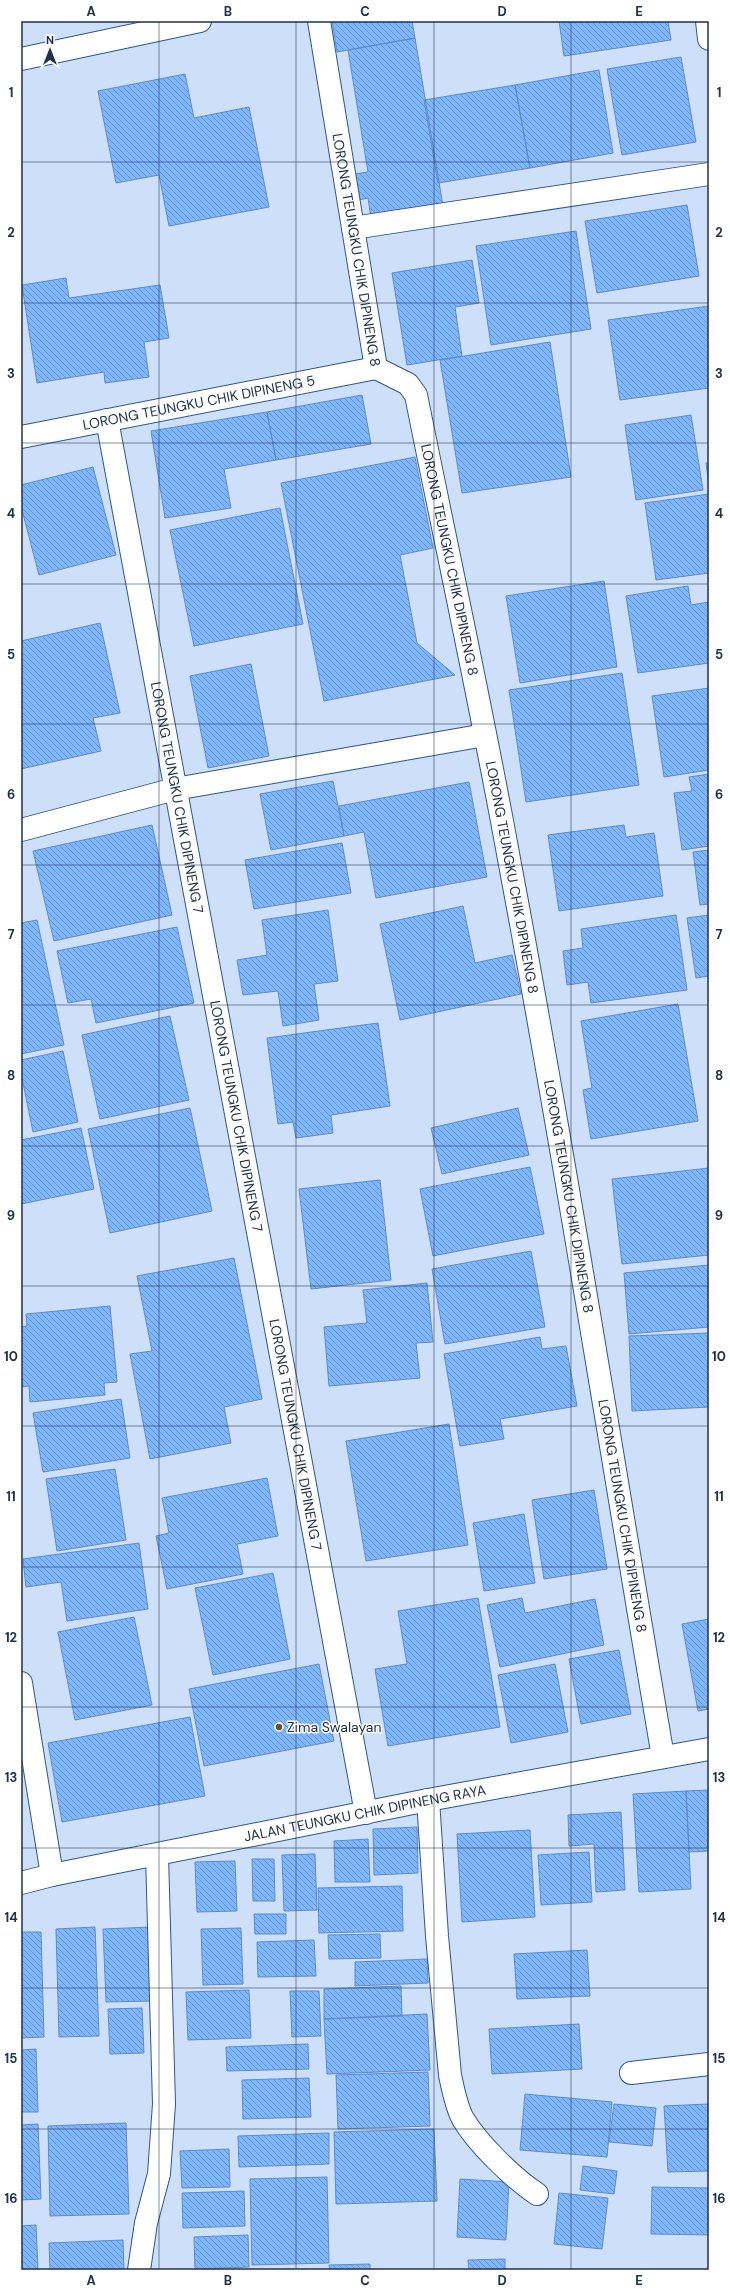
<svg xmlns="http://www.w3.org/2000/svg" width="730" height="2291" viewBox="0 0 730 2291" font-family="'DM Sans',sans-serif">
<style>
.building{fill:url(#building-back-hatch);stroke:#5f8bc3}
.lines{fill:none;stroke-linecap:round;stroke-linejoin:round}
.street-casing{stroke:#2d578b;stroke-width:24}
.secondary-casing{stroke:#2d578b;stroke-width:24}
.street{stroke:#fff;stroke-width:22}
.secondary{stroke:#fff;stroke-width:22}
.grid{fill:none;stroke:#203249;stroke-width:1;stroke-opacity:0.55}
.poi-dot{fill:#6d4f23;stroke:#fff;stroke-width:1.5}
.labels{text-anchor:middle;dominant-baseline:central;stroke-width:3;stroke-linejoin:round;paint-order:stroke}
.street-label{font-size:14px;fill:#203249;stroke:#fff}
.poi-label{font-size:14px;fill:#203249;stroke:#fff;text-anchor:start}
.neatline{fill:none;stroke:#203249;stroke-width:1.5}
.grid-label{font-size:13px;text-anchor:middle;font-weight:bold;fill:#203249}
</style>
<defs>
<pattern id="building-back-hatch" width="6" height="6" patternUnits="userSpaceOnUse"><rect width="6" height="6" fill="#7fb7fe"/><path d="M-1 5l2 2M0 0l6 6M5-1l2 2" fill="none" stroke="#6895d0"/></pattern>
</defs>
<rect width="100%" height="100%" fill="#cee0f9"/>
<!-- building -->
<path class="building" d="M332,21H412L415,38L337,52Z
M559,21H668L671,40L564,56Z
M415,38L443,206L371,218L368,198L359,200L355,174L368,172L348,50Z
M681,57L696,142L622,155L607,69Z
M599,70L613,153L530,168L515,85Z
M185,74L194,118L249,107L269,207L169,226L159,175L116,183L98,91Z
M515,85L530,168L438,183L424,100Z
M687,205L699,276L597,293L585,221Z
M576,231L591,329L491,345L476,246Z
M472,260L479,303L455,307L462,356L407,365L392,273Z
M66,278L69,298L160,285L169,338L144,342L149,377L105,383L104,372L37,383L22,285Z
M709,306V388L620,400L608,320Z
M550,342L571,477L462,493L440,360Z
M362,395L371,444L276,460L267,412Z
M267,412L276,460L224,469L231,508L165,518L151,431Z
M691,415L703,490L636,500L625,425Z
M415,457L433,548L400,555L417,643L455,675L324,701L281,483Z
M706,463H709V486Z
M93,467L116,555L39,575L21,506V485Z
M709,494V573L656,580L645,503Z
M280,508L303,624L194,646L170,530Z
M604,581L617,667L520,683L506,596Z
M688,586L691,605L709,602V663L638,673L626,596Z
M100,623L120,713L93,718L101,751L21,769V641Z
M251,664L269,756L208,768L190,676Z
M622,673L639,785L526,802L509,690Z
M709,688V770L664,777L652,696Z
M709,774V846L682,850L674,793L692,791L689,777Z
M333,781L344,836L271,850L260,794Z
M469,782L487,877L376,898L364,832L344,836L339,806Z
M152,825L172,915L54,941L33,851Z
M624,825L626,837L654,833L663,896L559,911L548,835Z
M342,843L351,893L254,909L245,860Z
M709,850V904L700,905L693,852Z
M463,906L475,963L512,955L521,994L400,1020L380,924Z
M328,910L338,981L314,984L319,1020L283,1026L278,991L243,995L237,960L267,955L262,920Z
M676,915L687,990L591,1003L588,982L567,985L563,951L583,948L581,929Z
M709,915V976L696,978L687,918Z
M37,920L64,1045L21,1054V923Z
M177,927L194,1003L96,1023L91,999L68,1003L57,951Z
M678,1004L698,1121L591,1139L583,1090L592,1088L581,1021Z
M170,1016L189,1100L100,1119L82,1035Z
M378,1023L390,1106L331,1115L333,1133L296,1138L293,1122L278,1124L267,1038Z
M63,1051L78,1122L33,1132L21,1073V1060Z
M190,1108L212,1211L110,1233L88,1129Z
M518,1108L529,1155L442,1174L431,1128Z
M81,1128L94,1189L21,1204V1140Z
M530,1167L544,1234L433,1256L420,1189Z
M709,1168V1255L622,1264L612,1179Z
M380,1180L391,1280L311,1289L299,1189Z
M531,1251L545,1327L445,1344L432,1269Z
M234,1258L262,1399L224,1407L231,1443L150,1459L130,1354L152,1351L137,1276Z
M709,1265V1327L629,1334L624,1273Z
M427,1283L433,1342L416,1343L420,1378L329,1386L324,1327L367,1323L363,1290Z
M110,1306L117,1382L104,1383L105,1395L30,1402L29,1386L21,1387V1327L27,1326L26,1314Z
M709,1333V1407L632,1411L629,1336Z
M540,1337L542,1349L566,1346L577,1406L500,1419L504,1439L460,1446L444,1354Z
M121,1399L130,1458L43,1472L33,1413Z
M449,1424L468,1545L366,1561L346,1441Z
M115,1469L126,1540L57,1551L46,1479Z
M267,1478L278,1536L237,1544L243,1574L167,1589L156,1536L169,1533L162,1498Z
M594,1490L607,1569L544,1579L532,1500Z
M524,1514L535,1583L484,1591L473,1523Z
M139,1543L148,1609L67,1621L61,1582L26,1587L23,1559Z
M273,1573L290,1659L213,1675L195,1588Z
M478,1598L500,1727L388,1746L375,1669L407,1664L398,1611Z
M522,1598L525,1613L595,1599L604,1645L500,1667L487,1605Z
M134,1617L152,1705L75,1720L58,1632Z
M709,1619V1709L698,1711L682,1624Z
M619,1650L631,1714L581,1724L569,1659Z
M319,1664L334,1741L204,1766L189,1689Z
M555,1664L568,1732L511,1743L498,1675Z
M190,1717L205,1796L62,1822L48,1743Z
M709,1790V1851L689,1852L686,1791Z
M686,1791L691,1889L639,1892L633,1794Z
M621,1812L625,1890L596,1892L594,1844L569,1846L568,1815Z
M417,1827L418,1873L374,1875L373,1829Z
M530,1830L535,1917L462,1922L457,1834Z
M368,1839L370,1882H335L334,1841Z
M589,1852L592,1902L541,1905L538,1855Z
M315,1854L317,1910L284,1911L282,1855Z
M252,1859H274L275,1901H253Z
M235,1861L237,1911L197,1912L195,1862Z
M402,1886L403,1931L319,1933L318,1888Z
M254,1914H286V1934H255Z
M95,1927L99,2036L59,2037L56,1929Z
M152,1927L154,2001L106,2002L103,1929Z
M241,1928L243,1984L203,1985L201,1929Z
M21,1932H41L44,2037L21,2038Z
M380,1934L381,1958L329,1959L328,1935Z
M314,1940L316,1976L258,1977L257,1942Z
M587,1950L590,1996L517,1999L514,1954Z
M427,1959L428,1983L355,1986V1962Z
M401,1986L402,2016L324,2019V1989Z
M249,1990L251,2038L188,2040L186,1992Z
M290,1991H319L321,2036L292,2037Z
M142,2008L144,2053L110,2054L108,2009Z
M427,2014L430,2070L327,2074L324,2019Z
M579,2024L582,2069L492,2074L489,2029Z
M308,2044L309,2069L227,2071L226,2047Z
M36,2049L38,2112H21V2050Z
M428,2072L430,2126L338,2129L336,2075Z
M309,2078L311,2117L243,2119L242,2080Z
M525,2094L612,2102L607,2157L520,2150Z
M614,2104L656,2108L652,2146L609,2142Z
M708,2104L709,2171L668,2172L664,2106Z
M126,2123L129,2214L50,2216L48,2126Z
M38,2124L41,2199L21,2200V2125Z
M434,2129L437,2201L336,2204L334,2132Z
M329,2133V2164L239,2167L238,2136Z
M229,2149L230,2187L182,2188L180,2151Z
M583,2166L617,2171L614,2194L580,2190Z
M327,2177L329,2263L252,2265L250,2179Z
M460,2179L509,2182L506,2240L457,2237Z
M652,2187L709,2188V2235L651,2234Z
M244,2191L245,2226L183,2228L182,2193Z
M559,2193L608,2198L602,2249L554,2244Z
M36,2225L38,2270H21V2226Z
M248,2235L249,2267L195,2269L194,2237Z
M123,2240L124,2270H50L49,2243Z
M505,2259V2270H469L468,2260Z
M370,2264V2270H330L329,2265Z"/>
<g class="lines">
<defs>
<g id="street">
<path id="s1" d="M319,21L376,368L408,384L416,395C447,550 481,704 509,859C565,1157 612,1457 663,1757"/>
<path d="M707,21L709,39"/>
<path d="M21,59L200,21"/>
<path d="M353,228L709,174"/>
<path id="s2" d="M107,420L366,1813"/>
<path id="s3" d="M21,437L376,368"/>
<path d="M21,830L175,789L485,735"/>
<path d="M21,1683L52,1875"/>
<path d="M428,1800L437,1936L450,2075C453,2089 456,2106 463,2119C478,2144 513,2178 537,2194"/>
<path d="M631,2073L709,2064"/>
<path d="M139,2270L146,2223L159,2174L164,2104L157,1855"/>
</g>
<g id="secondary">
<path id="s4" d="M21,1883L52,1875L428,1800L709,1749"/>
</g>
</defs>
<!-- street casing -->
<use href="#street" class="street-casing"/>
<!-- secondary casing -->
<use href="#secondary" class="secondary-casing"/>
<!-- street -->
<use href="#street" class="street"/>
<!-- secondary -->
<use href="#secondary" class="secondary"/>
</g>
<!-- grid -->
<path class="grid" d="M159,21V2270M296,21V2270M434,21V2270M571,21V2270M21,162H709M21,303H709M21,443H709M21,584H709M21,724H709M21,865H709M21,1005H709M21,1146H709M21,1286H709M21,1426H709M21,1567H709M21,1707H709M21,1848H709M21,1988H709M21,2129H709"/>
<!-- markers -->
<circle class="poi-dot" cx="279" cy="1727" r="4"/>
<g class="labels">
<!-- street labels -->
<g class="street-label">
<text stroke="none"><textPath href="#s1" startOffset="232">LORONG TEUNGKU CHIK DIPINENG 8</textPath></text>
<text stroke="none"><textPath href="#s3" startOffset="181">LORONG TEUNGKU CHIK DIPINENG 5</textPath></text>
<text stroke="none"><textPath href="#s1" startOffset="569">LORONG TEUNGKU CHIK DIPINENG 8</textPath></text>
<text stroke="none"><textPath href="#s2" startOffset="384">LORONG TEUNGKU CHIK DIPINENG 7</textPath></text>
<text stroke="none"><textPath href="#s1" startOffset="893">LORONG TEUNGKU CHIK DIPINENG 8</textPath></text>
<text stroke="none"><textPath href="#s2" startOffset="708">LORONG TEUNGKU CHIK DIPINENG 7</textPath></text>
<text stroke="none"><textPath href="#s1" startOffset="1217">LORONG TEUNGKU CHIK DIPINENG 8</textPath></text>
<text stroke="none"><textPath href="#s2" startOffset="1032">LORONG TEUNGKU CHIK DIPINENG 7</textPath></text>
<text stroke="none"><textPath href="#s1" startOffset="1541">LORONG TEUNGKU CHIK DIPINENG 8</textPath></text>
<text stroke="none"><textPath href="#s4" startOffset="351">JALAN TEUNGKU CHIK DIPINENG RAYA</textPath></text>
</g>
<!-- poi labels -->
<g class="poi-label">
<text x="287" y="1727">Zima Swalayan</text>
</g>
</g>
<!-- border -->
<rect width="730" height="2291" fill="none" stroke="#ffffff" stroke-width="44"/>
<!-- north arrow -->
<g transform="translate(50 50)" stroke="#ffffff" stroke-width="3" paint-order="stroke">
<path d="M0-3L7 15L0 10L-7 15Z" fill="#203249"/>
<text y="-6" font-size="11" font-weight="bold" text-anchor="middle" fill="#203249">N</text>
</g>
<rect x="22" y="22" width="686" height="2247" class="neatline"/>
<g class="grid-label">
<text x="91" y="16">A</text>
<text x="228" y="16">B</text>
<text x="365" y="16">C</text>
<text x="502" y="16">D</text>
<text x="639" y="16">E</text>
<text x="11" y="97">1</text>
<text x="719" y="97">1</text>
<text x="11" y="237">2</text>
<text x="719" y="237">2</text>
<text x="11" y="378">3</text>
<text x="719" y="378">3</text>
<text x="11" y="518">4</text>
<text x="719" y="518">4</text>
<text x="11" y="659">5</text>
<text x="719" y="659">5</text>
<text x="11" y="799">6</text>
<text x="719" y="799">6</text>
<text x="11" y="939">7</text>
<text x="719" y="939">7</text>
<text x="11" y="1080">8</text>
<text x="719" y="1080">8</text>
<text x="11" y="1220">9</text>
<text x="719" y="1220">9</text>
<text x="11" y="1361">10</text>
<text x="719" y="1361">10</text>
<text x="11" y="1501">11</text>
<text x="719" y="1501">11</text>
<text x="11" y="1642">12</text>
<text x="719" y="1642">12</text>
<text x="11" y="1782">13</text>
<text x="719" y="1782">13</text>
<text x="11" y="1922">14</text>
<text x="719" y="1922">14</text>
<text x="11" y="2063">15</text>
<text x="719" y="2063">15</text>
<text x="11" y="2203">16</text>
<text x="719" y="2203">16</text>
<text x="91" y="2285">A</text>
<text x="228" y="2285">B</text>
<text x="365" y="2285">C</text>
<text x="502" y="2285">D</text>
<text x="639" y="2285">E</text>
</g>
</svg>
